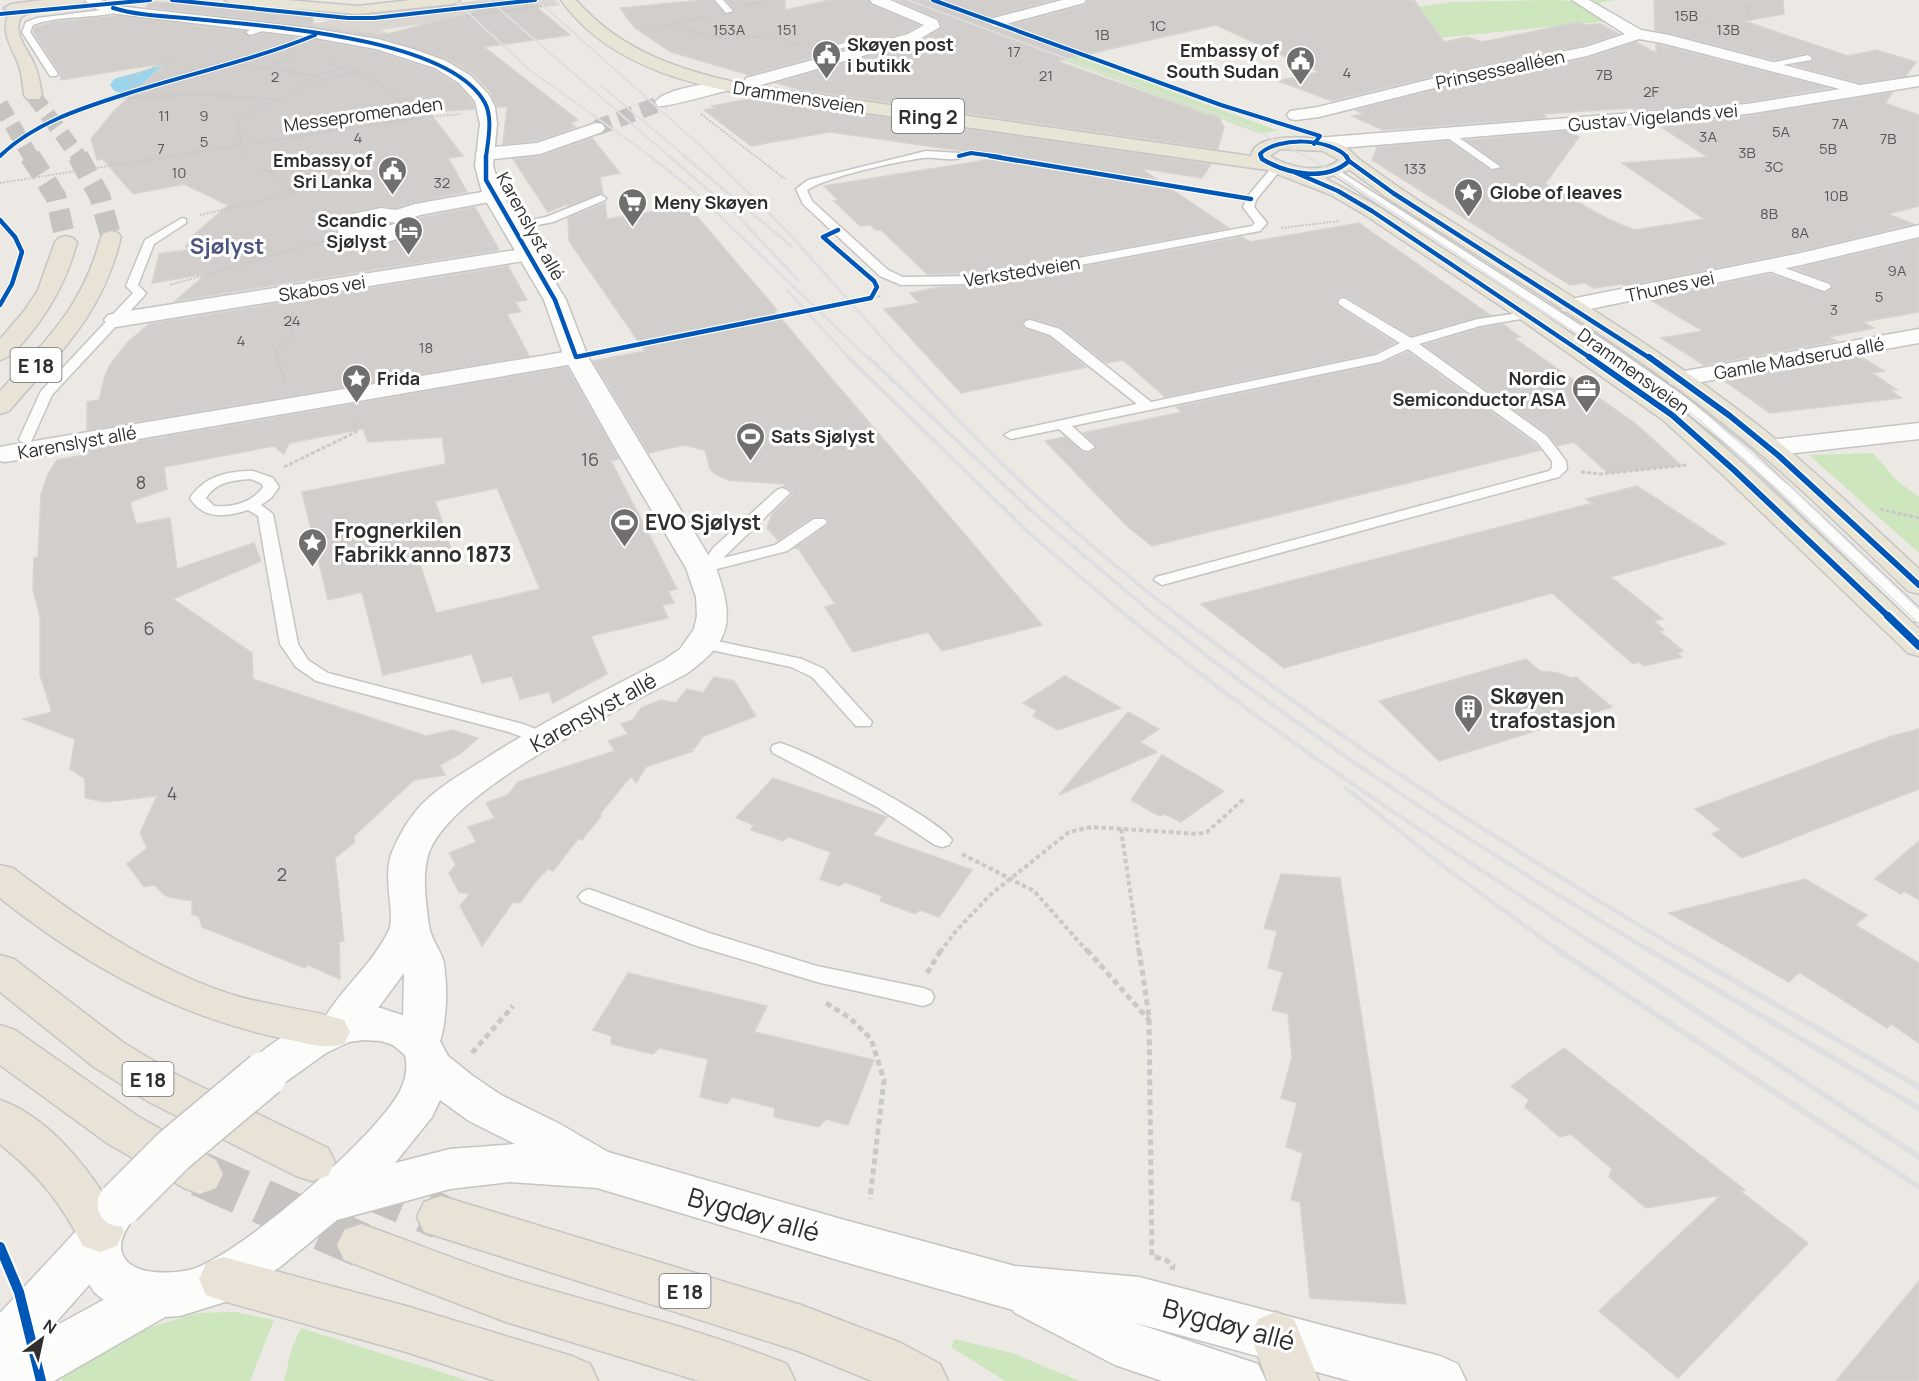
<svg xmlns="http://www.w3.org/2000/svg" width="1919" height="1381" viewBox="0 0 1919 1381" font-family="Manrope,sans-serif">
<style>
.green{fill:#cee6be}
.plaza{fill:#dad6d2}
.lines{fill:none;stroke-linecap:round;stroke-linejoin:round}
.river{fill:#99d6ec;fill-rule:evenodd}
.building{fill:#d1cecb;stroke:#d7d4d0;stroke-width:1.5;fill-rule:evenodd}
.minor-tunnel{stroke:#c6c3c0;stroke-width:16;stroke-dasharray:16 8;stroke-linecap:butt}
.trunk-tunnel-far2{stroke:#c6c3c0;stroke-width:16;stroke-dasharray:16 8;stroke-linecap:butt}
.trunk-tunnel-far1{stroke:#c6c3c0;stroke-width:21;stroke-dasharray:21 10;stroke-linecap:butt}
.trunk-tunnel{stroke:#c6c3c0;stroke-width:45;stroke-dasharray:45 22;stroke-linecap:butt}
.service-casing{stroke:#c5c4c5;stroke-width:3}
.minor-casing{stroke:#c5c4c5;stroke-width:3}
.tertiary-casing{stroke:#c5c4c5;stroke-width:3}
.secondary-casing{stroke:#c5c4c5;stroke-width:3}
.primary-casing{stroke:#c6c5c4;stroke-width:3}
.trunk-casing{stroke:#c6c5c4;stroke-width:3}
.path-far3{stroke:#c9c9c8;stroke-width:2;stroke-dasharray:2 1.5;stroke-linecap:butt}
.path-far2{stroke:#c9c9c8;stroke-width:3;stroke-dasharray:4 2;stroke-linecap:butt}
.path-far1{stroke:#c9c9c8;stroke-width:4;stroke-dasharray:4.5 3;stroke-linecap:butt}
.path{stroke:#c9c9c8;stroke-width:5;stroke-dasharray:6 4;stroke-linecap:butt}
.service{fill:#fcfcfb;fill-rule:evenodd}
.minor{fill:#fcfcfb;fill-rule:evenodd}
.tertiary{fill:#fcfcfb;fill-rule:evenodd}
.secondary{fill:#fcfcfb;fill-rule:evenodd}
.primary{fill:#e8e4d6;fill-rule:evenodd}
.trunk{fill:#e9e2d6;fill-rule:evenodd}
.tram{stroke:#dfdfe1;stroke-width:1.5}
.rail-far4{stroke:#dfdfe1;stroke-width:2}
.rail-far3{stroke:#dfdfe1;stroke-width:3}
.rail-far2{stroke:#dfdfe1;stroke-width:4}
.rail-far1{stroke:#dfdfe1;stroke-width:4.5}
.rail{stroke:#dfdfe1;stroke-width:6}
.secondary-bridge-casing{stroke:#c5c4c5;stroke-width:48;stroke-linecap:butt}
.secondary-bridge{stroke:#fcfcfb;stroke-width:45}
.cycleway-far4-casing{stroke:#fff;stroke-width:6}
.cycleway-far3-casing{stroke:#fff;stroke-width:7}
.cycleway-far2-casing{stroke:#fff;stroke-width:9}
.cycleway-far1-casing{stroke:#fff;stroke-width:12}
.cycleway-casing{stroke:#fff;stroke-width:14}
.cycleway-far4{stroke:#0057b8;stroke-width:4}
.cycleway-far3{stroke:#0057b8;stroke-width:4.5}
.cycleway-far2{stroke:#0057b8;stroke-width:6}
.cycleway-far1{stroke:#0057b8;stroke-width:8}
.cycleway{stroke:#0057b8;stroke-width:10}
.labels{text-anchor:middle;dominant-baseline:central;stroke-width:6;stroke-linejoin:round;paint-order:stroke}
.far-number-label{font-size:15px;fill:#585857}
.far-poi-label{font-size:18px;font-weight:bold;fill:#2e2e2e;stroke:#fff;text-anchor:start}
.far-street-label{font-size:18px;fill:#2e2e2e;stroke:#fff}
.number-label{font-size:18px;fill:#585857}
.shield{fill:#fff;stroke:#6d6d6d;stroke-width:1.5}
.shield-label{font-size:20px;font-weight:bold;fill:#2e2e2e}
.poi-label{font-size:21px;font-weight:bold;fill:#2e2e2e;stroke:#fff;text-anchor:start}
.street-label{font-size:21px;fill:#2e2e2e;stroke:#fff}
.far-district-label{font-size:22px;font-weight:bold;fill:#4d5680;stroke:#fff}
.near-street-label{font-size:26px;fill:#2e2e2e;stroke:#fff}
</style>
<rect width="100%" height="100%" fill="#ece8e4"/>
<!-- green -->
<path class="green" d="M924,0L1279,131L1258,133L969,25Z
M1554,0L1596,2L1594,0H1614L1599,3L1619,20L1417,40L1391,11L1452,2Z
M1873,453L1896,480L1919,497V553L1809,455Z
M235,1312L274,1320L250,1381H62L64,1373L144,1329L197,1313Z
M301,1328L469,1381H284L292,1347Z
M955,1339L1012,1353L1080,1381H1005L951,1347Z"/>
<!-- plaza -->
<path class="plaza" d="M483,0H555L561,5L381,30L397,39L375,40L290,27L329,21L314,17L324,13H370Z"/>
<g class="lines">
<!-- river -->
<path class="river" d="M231,46L241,49L246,55L241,61L125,94L114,91L110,85L114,79Z"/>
</g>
<!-- building -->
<path class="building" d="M500,0H528L570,35L484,47L578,120L570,123L576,127L537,141L503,144L507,107H497L491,93L473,74L447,59L378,37L310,26L146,7L149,2H163L313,17V25L383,35L474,12L466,4Z
M702,0H713L727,15L735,11L726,0H785V10L830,0H868L871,5L919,25L907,32L851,47L858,42L848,39L817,50L816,53L820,55L749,75L671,52L635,28L620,8Z
M896,0H1053L989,17L985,22L996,29L1085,5L1088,0H1414L1444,42L1467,37L1482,42L1579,22L1585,25L1601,24L1619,34L1585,45L1471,67L1332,101L1278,81L1319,72L1216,25L1057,61L1206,114L1218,116L1224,127L1218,149L801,90L777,83L919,42L942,28L938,18Z
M1654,0H1783L1784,14L1744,21L1848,56L1876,50L1916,62L1906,76L1860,83L1794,65L1813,61L1814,57L1809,53L1774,60L1655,30Z
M117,16L244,31L251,37L262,33L310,39L375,51L434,70L458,85L473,102L474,109L429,112L463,156L448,158L467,192L415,202L396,208L381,206L357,211L348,213L334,229L339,237L349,241L382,245L402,238L411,232L419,223L418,218L475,207L499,250L175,301L206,274L152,283L159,254L187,250L186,246L194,235L228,205L184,184L133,194L103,159L97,160L91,139L113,112L166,63L61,80L60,73L33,32L35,27L54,22Z
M1636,42L1656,53V44L1829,88L1747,102L1635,111L1631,108L1542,114L1547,118L1383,130L1352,116L1364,114L1355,110L1450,86L1588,58Z
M1893,92L1885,103L1919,115V206L1888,214L1913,224L1801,251L1626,286L1622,284L1594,288L1585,283L1570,285L1372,160L1377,147L1448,141L1492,171L1503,167L1466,140L1570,131L1579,137L1545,184L1608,219L1634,230L1704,219L1622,163L1708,157L1656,124L1747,116Z
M754,98L1211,164L1202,178L1140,168L1229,228L981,274H927L881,230H876L870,225L860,226L834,201L838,200L824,186L1005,157L830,132L751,146L704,110L715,108L712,106Z
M592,138L620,173L600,177L603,194L568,206L567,204L548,212L513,159L541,156Z
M605,203L607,219L688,206L777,310L775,311L804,346L1042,625L942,651L928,632L853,652L825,607L835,604L799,549L795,548L825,527L829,520L824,517H813L778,540L767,528L772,514L792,495V491L784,487L785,484L728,480L715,474L710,469L705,450L684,445L649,453L593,361L645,351L569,241L568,218Z
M1359,223L1490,315L1411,336L1345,296L1339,297L1336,301L1339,307L1395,343L1375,353L1165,397L1123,360L1106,363L1061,327L1029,318L1022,323L1024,328L1049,337L1086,367L961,393L884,309L919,303L910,293L940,287L981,286L1242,237L1250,242Z
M1919,239V312L1862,322L1874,328L1829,337L1837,341L1704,365L1661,338L1703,331L1649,299L1770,274L1826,293L1833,287L1830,282L1794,269Z
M508,266L527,300L515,302L521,312L507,314L529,356L87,430V402L99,400L105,376L110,365L127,343L149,324Z
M1503,324L1520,337L1514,338L1636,424L1681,465L1608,473L1574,442L1557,446L1548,434L1424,345L1481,328Z
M1408,352L1535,444L1541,450L1152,546L1128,527L1045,441L1065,437L1082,452L1089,453L1097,447L1083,433L1182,412L1176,407L1380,364Z
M1860,356L1884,371L1872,373L1897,390H1890L1901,398L1770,413L1723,380Z
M567,367L619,459L611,461L677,589L668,591L674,603L662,605L668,618L591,636L607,674L553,703L549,692L520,699L512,676L482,683L472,654L383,675L362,592L328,600L302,492L446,464L442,437L368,442L363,429L289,443L284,454L274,446L164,467L167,489L130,502L136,524L170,518L177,569L254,543L261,561L173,599L252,653L253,679L426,736L453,730L478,738L460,754L440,765L445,775L414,780L354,836L355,842L335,858L344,941L339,942L340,979L308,965L305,968L202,927L199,917L192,914V901L169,897L163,894L155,885L144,887L127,864L147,848L140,833L157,796L105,802L85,798V779L70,769L75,739L23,719L52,712L40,675V616L33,590L34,558L38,557L41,494L48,474L57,460L88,454V450ZM497,488L540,589L436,613L418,558L452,551L435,501Z
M1637,486L1726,544L1611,577L1663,619L1654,621L1664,630L1659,631L1683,651L1677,653L1682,657L1644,666L1639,662L1633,664L1552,593L1284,668L1201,604L1593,503L1586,499Z
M1526,659L1540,671L1558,673L1571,678L1576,677L1612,707L1439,761L1379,701Z
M1065,676L1121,708L1058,730L1033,716L1037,711L1023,703Z
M714,677L734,681L756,716L702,737L695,748L689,750L693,751L646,767L636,783L631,776L600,814L601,816L582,840L578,839L553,871L548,869L537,880L520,903L513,902L482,946L460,906L470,894L459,892L449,873L456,865L449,853L476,842L468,827L495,818L486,803L508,795L518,782L615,751L608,741L628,734L621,724L633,720L641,708L661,700L676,703L687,689L703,693Z
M1128,712L1159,729L1140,742L1157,752L1059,795Z
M1919,729V789L1742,858L1712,834L1721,830L1695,809L1892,736Z
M1162,755L1224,791L1181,822L1165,814L1159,816L1131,800Z
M773,778L887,817L873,835L972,870L939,917L920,910L915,914L880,901L882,896L845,882L839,886L820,879L831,852L789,837L783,841L751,830L754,825L736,818Z
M1919,841V900L1904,891L1901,894L1875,879Z
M1281,874L1340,878L1406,1304L1310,1298L1300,1202L1291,1200L1303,1153L1286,1147L1297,1103L1281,1098L1292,1057L1288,1014L1272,1010L1283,972L1268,968L1277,931L1264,928Z
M1805,879L1867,915L1855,925L1919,963V1043L1891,1024L1887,1028L1799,972L1789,982L1669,913Z
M628,973L767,1006L754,1032L874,1060L848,1125L826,1119L819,1127L774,1117L775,1108L732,1097L727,1104L700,1097L708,1059L659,1048L653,1054L611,1044L612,1036L593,1030Z
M1564,1048L1745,1190L1740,1191L1808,1243L1678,1378L1599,1311L1721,1195L1646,1208L1609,1177L1612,1169L1571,1134L1560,1137L1525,1107L1529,1100L1511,1086Z
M1919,1281V1381H1836Z"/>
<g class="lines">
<!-- minor-tunnel -->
<path class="minor-tunnel" d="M596,128L664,102"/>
<!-- trunk-tunnel-far2 -->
<path class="trunk-tunnel-far2" d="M33,95L79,157
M0,104L31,157"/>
<!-- trunk-tunnel-far1 -->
<path class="trunk-tunnel-far1" d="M30,156L56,197L66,242
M78,156L100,197L111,237"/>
<!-- trunk-tunnel -->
<path class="trunk-tunnel" d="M200,1174L361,1245
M363,1184L441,1217"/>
<defs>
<path id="service" d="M715,0H723L733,11L726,13Z
M117,8H120V12C91,19 60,15 33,25L30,32L58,74L56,76H50L22,32L26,22L37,18Z
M262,25L265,26V30L250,35L246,32Z
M849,41L856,43L831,52L840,55V59H834L818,52Z
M1808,55L1812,58L1811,60L1765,68L1761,65Z
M1445,132H1451L1501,167L1492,169L1445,136Z
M926,151L959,153L964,156C954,163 936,156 923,158C895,162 829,176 807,190L812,201L888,270L903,277L981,276L1252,226L1255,223L1243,207L1247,197L1273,166L1282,168L1256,200L1254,207L1267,223L1260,231L981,284L901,285L880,276L803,204L796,189L808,180Z
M1335,168L1602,339L1684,396L1752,451L1919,608V622L1913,621L1742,457L1674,402L1592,345L1331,173L1330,171Z
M601,195L606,198L605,200L553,222L512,230L506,227L512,224L546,217Z
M182,218L186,219V223L154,244L138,285L146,293L144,296L52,395L31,442H21L19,439L41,391L133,293L126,286L145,240Z
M1768,262L1829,284L1831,287L1825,291L1821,290L1764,269L1762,266Z
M1344,298L1411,338L1478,319L1532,311L1534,314L1532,317L1480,326L1419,344L1547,436L1566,461L1567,469L1559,477L1162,585L1154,580L1156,577L1549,471L1552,468V461L1537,442L1408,349L1380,362L1072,426L1095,447L1088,451L1083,450L1059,429L1011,439L1004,435L1011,431L1137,404L1050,335L1026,327L1024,324L1026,321L1030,320L1060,329L1151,402L1376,355L1400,343L1340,305L1338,302L1340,299Z
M253,471L273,478L279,487L271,498L261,505L273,514L298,644L308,660L328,673L523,724L548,734L550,738L548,742L541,744L509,732L316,681L296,667L280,644L258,516L248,510C226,517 203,520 190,498C205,476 227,471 253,471ZM251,479L262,484L263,487C253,502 232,508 214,506L206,498C216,482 233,480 251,479Z
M782,488L787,490L790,493L787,496L723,558L775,545L814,519H824L827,522L824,525L787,551L701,573L695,571L693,568L695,565L704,562L713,548L777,490Z
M703,638L802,659L824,669L872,722L870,726H856L812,677L791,667L697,647L694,643L697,639Z
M780,743C807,750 940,819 952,840L949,845L942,847L935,845L877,807L773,753L771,749L773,745Z
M589,889L709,933L817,966L923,988L931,991L934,997L931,1003L923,1006L817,982L694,945L582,902L578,897L582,892Z"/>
<path id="minor" d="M870,0H890L937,20L940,27L918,40L758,86L752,87L744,82L746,78L908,34L924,25L872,3Z
M1062,0H1086L1084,3L995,27L987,22L990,19Z
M1572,0H1589L1641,30L1669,35L1860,85L1919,76V86L1747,114L1316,150L1309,148L1307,144L1309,140L1316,138L1747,104L1840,89L1662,43L1639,39L1587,56L1450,84L1319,117L1296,120L1290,119L1287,115L1290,111L1318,107L1472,69L1586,47L1625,34Z
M727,80L735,85L733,89C720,92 665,108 658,106L655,102C666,88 709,84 727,80Z
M596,123L602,124L605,128L602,132L540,154L485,160L478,158L476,154L478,150L485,148L537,143Z
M493,190L500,192L503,196L500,200L420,215L415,217L417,222C400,247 365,248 340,235L336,228L350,215L357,213L381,208L396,210L415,204ZM381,220L396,223L379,230L358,228L364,224Z
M1919,225V237L1801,265L1571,313L1563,311L1560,306L1563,301L1571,299L1801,253Z
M528,248L536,249L539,254L536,259L116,327L108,325L104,320L108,315L116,313Z
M1919,329V343L1679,386L1670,384L1667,379L1670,374L1679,372Z
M576,350L585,352L588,357L585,362L5,462L0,461V447L5,446Z
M1919,423V439L1770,456L1761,454L1757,448L1761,442L1770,440Z"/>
<path id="tertiary" d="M84,0H101L117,6L310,28L378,39L416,50L446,61L471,76L489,95L495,107L497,124L493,166L503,196L566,300L588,357L716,568C734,619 733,641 686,674C624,707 456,787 430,850C421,872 426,903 429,926C431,940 442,951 444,964C448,991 447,1031 435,1054L420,1059L405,1054L399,1042L403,1020L404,973L356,1038L341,1042L326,1038L320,1026C338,991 372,966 389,930C396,914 381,875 393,850C400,833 410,817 422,804C440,786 463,773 485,759C542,722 603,692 664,660L680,649L694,629L697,616L696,597L686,568L616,450L564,357L544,300L483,196L475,166L480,124L475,101L459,83L435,68L376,49L310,37L117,14L96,9Z
M95,1223L112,1229L119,1244L112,1259L50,1329L138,1281L155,1274L172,1281L180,1297L172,1313L54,1381H0V1313L78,1229Z"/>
<path id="secondary" d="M363,1007L381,1008L423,1022L435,1032L448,1056L473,1076L501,1095L560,1124L608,1152L841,1219L1015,1266L1139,1277L1440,1356L1458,1364L1466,1381H1350L1132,1322L1258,1364L1266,1381H1162L1115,1365L1015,1313L1013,1310L841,1261L597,1188L510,1182L450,1189L337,1220L280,1267L225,1302L180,1316L151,1318L119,1308L106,1302L95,1293L86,1280L74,1251L77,1231L96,1197L113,1191L130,1197L136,1212C132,1222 121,1234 121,1245C120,1277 173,1275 193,1269C243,1252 376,1137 400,1091C406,1079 408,1068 405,1055L393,1045L381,1041L363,1040L349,1042L326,1053L280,1086L265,1091L250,1086L243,1074C261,1039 326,1014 363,1007ZM440,1100L469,1121L515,1144L450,1149L395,1163L432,1117Z"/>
<path id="primary" d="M225,0H287L358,6L411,0H460L453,4L358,14L232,4Z
M561,0H576C621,52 682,71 748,85L1251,156C1255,129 1324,137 1342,145C1351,149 1355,157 1363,162C1388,180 1412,197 1438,213C1548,282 1661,348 1763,429C1818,473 1868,522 1919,569V594L1908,591C1848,534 1789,475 1723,423C1617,339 1499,270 1386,197L1350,170L1325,178L1379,207L1536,309L1681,410L1744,464L1919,629V656L1908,653L1724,476L1663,420L1520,319L1365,215L1331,195L1267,170L775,100C697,86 610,69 561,0ZM1280,149L1323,151L1339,160C1321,175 1288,167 1270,156Z"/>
<path id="trunk" d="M42,0H87L80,4L34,10L21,17C12,35 29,50 35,66C39,75 40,85 42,95L39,99H27L24,95C23,85 22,75 19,66C12,46 0,34 9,12L4,8L11,4Z
M111,231L118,233L121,237C102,316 60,352 9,411L0,414V391C48,337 81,310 101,237L104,233Z
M66,236L73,238L77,242C67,280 50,311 25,340C17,349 11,357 0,360V339L25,310L38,290L55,242L59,238Z
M0,865L13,868C78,918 150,967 227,993C265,1006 306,1008 344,1020L350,1032L344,1044C324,1050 306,1043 286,1039C180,1018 84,965 0,898Z
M0,955L14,959L124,1043L179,1076L328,1148L335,1162L328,1176L312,1181L296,1176L149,1102L94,1067L0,992Z
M0,1025L15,1030L139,1117L216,1160L223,1174L216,1188L200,1194L184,1188L107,1143L0,1065Z
M0,1100C53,1118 101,1182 124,1231L117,1246L100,1252L83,1246C60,1201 39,1176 0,1144Z
M441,1196L801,1305L901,1343L940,1364L948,1381H872L798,1351L424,1232L417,1217L424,1202Z
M361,1224C410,1241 458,1261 507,1277C600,1306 696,1327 787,1364L795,1381H699L506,1322L344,1260L337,1245L344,1230Z
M223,1257L406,1306L572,1356L590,1364L598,1381H495L406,1352L223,1301L206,1295L199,1279L206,1263Z
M1276,1312L1294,1319L1319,1381H1267L1251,1336L1258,1319Z"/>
</defs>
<!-- service casing -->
<use href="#service" class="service-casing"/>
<!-- minor casing -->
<use href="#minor" class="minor-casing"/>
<!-- tertiary casing -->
<use href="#tertiary" class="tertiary-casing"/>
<!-- secondary casing -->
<use href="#secondary" class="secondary-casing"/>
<!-- primary casing -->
<use href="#primary" class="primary-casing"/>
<!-- trunk casing -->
<use href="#trunk" class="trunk-casing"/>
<!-- path-far3 -->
<path class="path-far3" d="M747,6L767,0
M467,16L546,5
M1697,23L1710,21
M670,27L736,40L739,25
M1745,28L1751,24L1746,5
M642,31L708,16
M737,36L779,38L798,45
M174,61L158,65L128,79L138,86L257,53
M234,63L260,69L273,68L315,76L344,67
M328,63C365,72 391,87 414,118
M267,67L288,60L292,52
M100,100L200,94L281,100
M101,100L138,86
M701,114L785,179
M248,156L242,146L237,121L310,84L358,71
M0,183L414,118L461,114
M200,215L294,193L270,171L261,170
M1281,228L1339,221
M170,285L324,241
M871,298L882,296
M278,359L275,350L292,335V314"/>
<!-- path-far2 -->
<path class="path-far2" d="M277,357L285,381
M284,467L356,432L353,421
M1581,472L1601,474L1687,465
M1880,509L1919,518"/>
<!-- path-far1 -->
<path class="path-far1" d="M1121,829L1139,952
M962,854L1034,891L1088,952
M940,952L956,931L990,895L1069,832L1092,827L1198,834L1207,832L1245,798"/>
<!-- path -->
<path class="path" d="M1087,950L1149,1020
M1139,950L1149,1016L1152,1256L1166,1260L1173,1266L1172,1270
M927,973L941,950
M826,1003L850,1018L871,1039L884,1080L870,1199
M472,1053L513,1006"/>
<!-- service -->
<use href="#service" class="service"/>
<!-- minor -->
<use href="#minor" class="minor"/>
<!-- tertiary -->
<use href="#tertiary" class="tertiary"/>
<!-- secondary -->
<use href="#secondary" class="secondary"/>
<!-- primary -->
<use href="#primary" class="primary"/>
<!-- trunk -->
<use href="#trunk" class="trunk"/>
<!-- tram -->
<path class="tram" d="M908,0L1248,126L1322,165L1621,363L1697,418L1778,490L1919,624
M1711,418L1792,488L1919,609"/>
<!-- rail-far4 -->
<path class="rail-far4" d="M454,0L531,71L652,157
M489,0L670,157
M537,0L713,157
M600,85L686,157"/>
<!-- rail-far3 -->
<path class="rail-far3" d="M650,156L695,192L869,359
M669,156L736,214L798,280
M684,156L791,246
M711,156L785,229L901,359
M787,290L850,359"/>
<!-- rail-far2 -->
<path class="rail-far2" d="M848,357L1030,534L1129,618
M868,357L1035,514L1158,618
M900,357C985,453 1078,539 1181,618"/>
<!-- rail-far1 -->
<path class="rail-far1" d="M1127,616C1279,740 1443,846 1607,952
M1156,616C1312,741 1481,849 1652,952
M1179,616C1339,740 1510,849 1684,952
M1346,788L1439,863L1561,952"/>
<!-- rail -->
<path class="rail" d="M1558,950L1919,1187
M1604,950L1919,1157
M1649,950L1919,1108
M1681,950L1919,1087"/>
<defs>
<path id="secondary-bridge" d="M120,1204L174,1150L265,1074"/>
</defs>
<!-- secondary-bridge casing -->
<use href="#secondary-bridge" class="secondary-bridge-casing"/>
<!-- secondary-bridge -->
<use href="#secondary-bridge" class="secondary-bridge"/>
<defs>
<path id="cycleway-far4" d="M172,0L348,18H374L535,0
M933,0L1221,105L1320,136L1314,144
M113,8C139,16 167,16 194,19C264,26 449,37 485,103C493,118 488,141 486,157
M0,14L150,0
M0,156C34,123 82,108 126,94C189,74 254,60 315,35
M959,156L971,153L1000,157
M1261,157L1260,154C1278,136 1330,138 1347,157"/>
<path id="cycleway-far3" d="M486,156V180L555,300L576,357L871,298L877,287L874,281L823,237L838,230
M990,156L1251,199
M1261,156L1262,159C1287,174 1326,182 1349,161L1346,156
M1349,161L1393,193L1651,359
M1294,172L1338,191L1372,211L1592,359
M0,220L15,237L22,252L12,284L0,305"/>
<path id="cycleway-far2" d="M1589,357L1672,415L1734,470L1890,618
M1649,357L1730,416L1779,456L1919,585"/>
<path id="cycleway-far1" d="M1888,616L1919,646"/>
<path id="cycleway" d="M0,1247L19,1292L41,1381"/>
</defs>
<!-- cycleway-far4 casing -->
<use href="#cycleway-far4" class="cycleway-far4-casing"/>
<!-- cycleway-far3 casing -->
<use href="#cycleway-far3" class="cycleway-far3-casing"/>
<!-- cycleway-far2 casing -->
<use href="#cycleway-far2" class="cycleway-far2-casing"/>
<!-- cycleway-far1 casing -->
<use href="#cycleway-far1" class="cycleway-far1-casing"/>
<!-- cycleway casing -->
<use href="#cycleway" class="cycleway-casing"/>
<!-- cycleway-far4 -->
<use href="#cycleway-far4" class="cycleway-far4"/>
<!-- cycleway-far3 -->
<use href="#cycleway-far3" class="cycleway-far3"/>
<!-- cycleway-far2 -->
<use href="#cycleway-far2" class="cycleway-far2"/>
<!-- cycleway-far1 -->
<use href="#cycleway-far1" class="cycleway-far1"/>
<!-- cycleway -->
<use href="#cycleway" class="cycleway"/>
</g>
<!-- icons -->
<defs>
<symbol id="civic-pin" viewBox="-11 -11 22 30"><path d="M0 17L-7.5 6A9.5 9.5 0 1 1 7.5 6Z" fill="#706f6e" stroke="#fff"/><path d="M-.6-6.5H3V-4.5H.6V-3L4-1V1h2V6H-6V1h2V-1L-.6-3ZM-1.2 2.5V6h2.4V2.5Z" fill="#fff"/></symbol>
<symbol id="sight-pin" viewBox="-11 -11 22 30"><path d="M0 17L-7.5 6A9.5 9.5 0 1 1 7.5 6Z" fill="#706f6e" stroke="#fff"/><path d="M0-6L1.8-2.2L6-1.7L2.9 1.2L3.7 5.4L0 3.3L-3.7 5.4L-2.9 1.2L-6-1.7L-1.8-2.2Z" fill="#fff"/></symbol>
<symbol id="supermarket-pin" viewBox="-11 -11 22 30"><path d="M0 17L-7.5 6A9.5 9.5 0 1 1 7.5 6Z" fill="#706f6e" stroke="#fff"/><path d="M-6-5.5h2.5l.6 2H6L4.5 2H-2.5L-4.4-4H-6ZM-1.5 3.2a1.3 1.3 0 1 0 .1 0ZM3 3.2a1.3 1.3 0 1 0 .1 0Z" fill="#fff"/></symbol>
<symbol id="hotel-pin" viewBox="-11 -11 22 30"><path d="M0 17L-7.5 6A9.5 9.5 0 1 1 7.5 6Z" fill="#706f6e" stroke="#fff"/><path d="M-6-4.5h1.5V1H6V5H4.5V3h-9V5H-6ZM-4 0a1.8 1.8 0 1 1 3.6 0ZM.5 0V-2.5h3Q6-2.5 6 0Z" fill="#fff"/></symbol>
<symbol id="office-pin" viewBox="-11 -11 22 30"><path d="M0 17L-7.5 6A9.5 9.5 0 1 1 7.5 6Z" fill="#706f6e" stroke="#fff"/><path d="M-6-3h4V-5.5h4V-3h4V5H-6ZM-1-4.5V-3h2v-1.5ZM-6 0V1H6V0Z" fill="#fff"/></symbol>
<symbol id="stadium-pin" viewBox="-11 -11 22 30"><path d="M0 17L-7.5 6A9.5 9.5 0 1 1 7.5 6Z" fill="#706f6e" stroke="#fff"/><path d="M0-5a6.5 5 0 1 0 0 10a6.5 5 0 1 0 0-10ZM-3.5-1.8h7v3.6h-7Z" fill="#fff"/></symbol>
<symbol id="building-pin" viewBox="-11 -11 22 30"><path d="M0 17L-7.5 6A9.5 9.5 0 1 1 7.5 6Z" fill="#706f6e" stroke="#fff"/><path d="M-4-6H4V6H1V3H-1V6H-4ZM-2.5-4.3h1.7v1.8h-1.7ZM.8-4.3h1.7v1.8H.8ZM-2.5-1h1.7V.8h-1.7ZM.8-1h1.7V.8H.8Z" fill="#fff"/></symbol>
</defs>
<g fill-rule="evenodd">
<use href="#civic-pin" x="810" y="38" width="33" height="45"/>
<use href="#civic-pin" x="1284" y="44" width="33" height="45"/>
<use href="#civic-pin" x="376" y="154" width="33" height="45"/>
<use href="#sight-pin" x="1452" y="176" width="33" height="45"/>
<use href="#supermarket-pin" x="616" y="186" width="33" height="45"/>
<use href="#hotel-pin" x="392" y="214" width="33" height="45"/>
<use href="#sight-pin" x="340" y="362" width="33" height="45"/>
<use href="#office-pin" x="1570" y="372" width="33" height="45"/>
<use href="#stadium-pin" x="734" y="420" width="33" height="45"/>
<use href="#stadium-pin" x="608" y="506" width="33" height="45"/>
<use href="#sight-pin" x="296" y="526" width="33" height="45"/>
<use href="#building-pin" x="1452" y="692" width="33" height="45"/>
</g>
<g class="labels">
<!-- far-number labels -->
<g class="far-number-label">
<text x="1686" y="15">15B</text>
<text x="1158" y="25">1C</text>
<text x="729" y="29">153A</text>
<text x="787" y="29">151</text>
<text x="1728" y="29">13B</text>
<text x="1102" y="34">1B</text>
<text x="1014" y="51">17</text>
<text x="1347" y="72">4</text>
<text x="1604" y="74">7B</text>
<text x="1046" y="75">21</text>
<text x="275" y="76">2</text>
<text x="1651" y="91">2F</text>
<text x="164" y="115">11</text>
<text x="204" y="115">9</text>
<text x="1840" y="123">7A</text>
<text x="1781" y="131">5A</text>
<text x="1708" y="136">3A</text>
<text x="358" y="137">4</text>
<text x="1888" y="138">7B</text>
<text x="204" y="141">5</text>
<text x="161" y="148">7</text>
<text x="1828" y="148">5B</text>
<text x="1747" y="152">3B</text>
<text x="1774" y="166">3C</text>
<text x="1415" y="168">133</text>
<text x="179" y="172">10</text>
<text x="442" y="182">32</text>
<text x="1836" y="195">10B</text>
<text x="1769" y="213">8B</text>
<text x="1800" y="232">8A</text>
<text x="1897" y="270">9A</text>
<text x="1879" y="296">5</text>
<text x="1834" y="309">3</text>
<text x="292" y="320">24</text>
<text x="241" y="340">4</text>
<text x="426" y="347">18</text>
</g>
<!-- far-poi labels -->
<g class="far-poi-label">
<text x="847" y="44">Skøyen post<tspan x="847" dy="21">i butikk</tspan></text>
<text x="1279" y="50" text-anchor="end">Embassy of<tspan x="1279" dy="21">South Sudan</tspan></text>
<text x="372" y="160" text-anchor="end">Embassy of<tspan x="372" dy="21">Sri Lanka</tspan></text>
<text x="1490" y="192">Globe of leaves</text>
<text x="654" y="202">Meny Skøyen</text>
<text x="387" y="220" text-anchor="end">Scandic<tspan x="387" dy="21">Sjølyst</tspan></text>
<text x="377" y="378">Frida</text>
<text x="1566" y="378" text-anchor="end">Nordic<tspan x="1566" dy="21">Semiconductor ASA</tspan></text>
<text x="771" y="436">Sats Sjølyst</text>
</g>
<!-- far-street labels -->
<g class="far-street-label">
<text transform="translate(1500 69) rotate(-12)">Prinsessealléen</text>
<text transform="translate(799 97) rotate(9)">Drammensveien</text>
<text transform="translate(363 114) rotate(-8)">Messepromenaden</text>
<text transform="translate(1653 117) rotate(-5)">Gustav Vigelands vei</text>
<text transform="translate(531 226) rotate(61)">Karenslyst allé</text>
<text transform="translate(1022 271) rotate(-9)">Verkstedveien</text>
<text transform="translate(1670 286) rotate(-12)">Thunes vei</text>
<text transform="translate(322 288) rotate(-9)">Skabos vei</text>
<text transform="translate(1799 358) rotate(-10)">Gamle Madserud allé</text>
<text transform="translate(1634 371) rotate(36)">Drammensveien</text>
<text transform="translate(77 442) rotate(-10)">Karenslyst allé</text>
</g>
<!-- number labels -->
<g class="number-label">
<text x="590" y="459">16</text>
<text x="141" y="482">8</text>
<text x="149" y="628">6</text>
<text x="172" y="793">4</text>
<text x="282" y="874">2</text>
</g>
<!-- shield labels -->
<g class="shield">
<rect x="892" y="99" width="72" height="34" rx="4.5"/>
<rect x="10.5" y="348" width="51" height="34" rx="4.5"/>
<rect x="122.5" y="1062" width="51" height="34" rx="4.5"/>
<rect x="659.5" y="1274" width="51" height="34" rx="4.5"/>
</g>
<g class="shield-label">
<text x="928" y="116">Ring 2</text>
<text x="36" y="365">E 18</text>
<text x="148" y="1079">E 18</text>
<text x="685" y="1291">E 18</text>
</g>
<!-- poi labels -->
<g class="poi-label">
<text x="645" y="522">EVO Sjølyst</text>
<text x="334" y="530">Frognerkilen<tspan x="334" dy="24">Fabrikk anno 1873</tspan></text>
<text x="1490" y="696">Skøyen<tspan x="1490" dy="24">trafostasjon</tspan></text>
</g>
<!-- street labels -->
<g class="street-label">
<text transform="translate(593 712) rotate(-29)">Karenslyst allé</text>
</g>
<!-- far-district labels -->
<g class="far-district-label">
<text x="227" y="246">Sjølyst</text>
</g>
<!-- near-street labels -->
<g class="near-street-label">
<text transform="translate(754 1214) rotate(16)">Bygdøy allé</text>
<text transform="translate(1229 1324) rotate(15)">Bygdøy allé</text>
</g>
</g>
<!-- north arrow -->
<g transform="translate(42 1339) rotate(33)" stroke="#ffffff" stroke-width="4.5" paint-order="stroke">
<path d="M0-4.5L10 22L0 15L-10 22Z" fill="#2e2e2e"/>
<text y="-9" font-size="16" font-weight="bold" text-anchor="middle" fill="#2e2e2e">N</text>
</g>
</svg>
